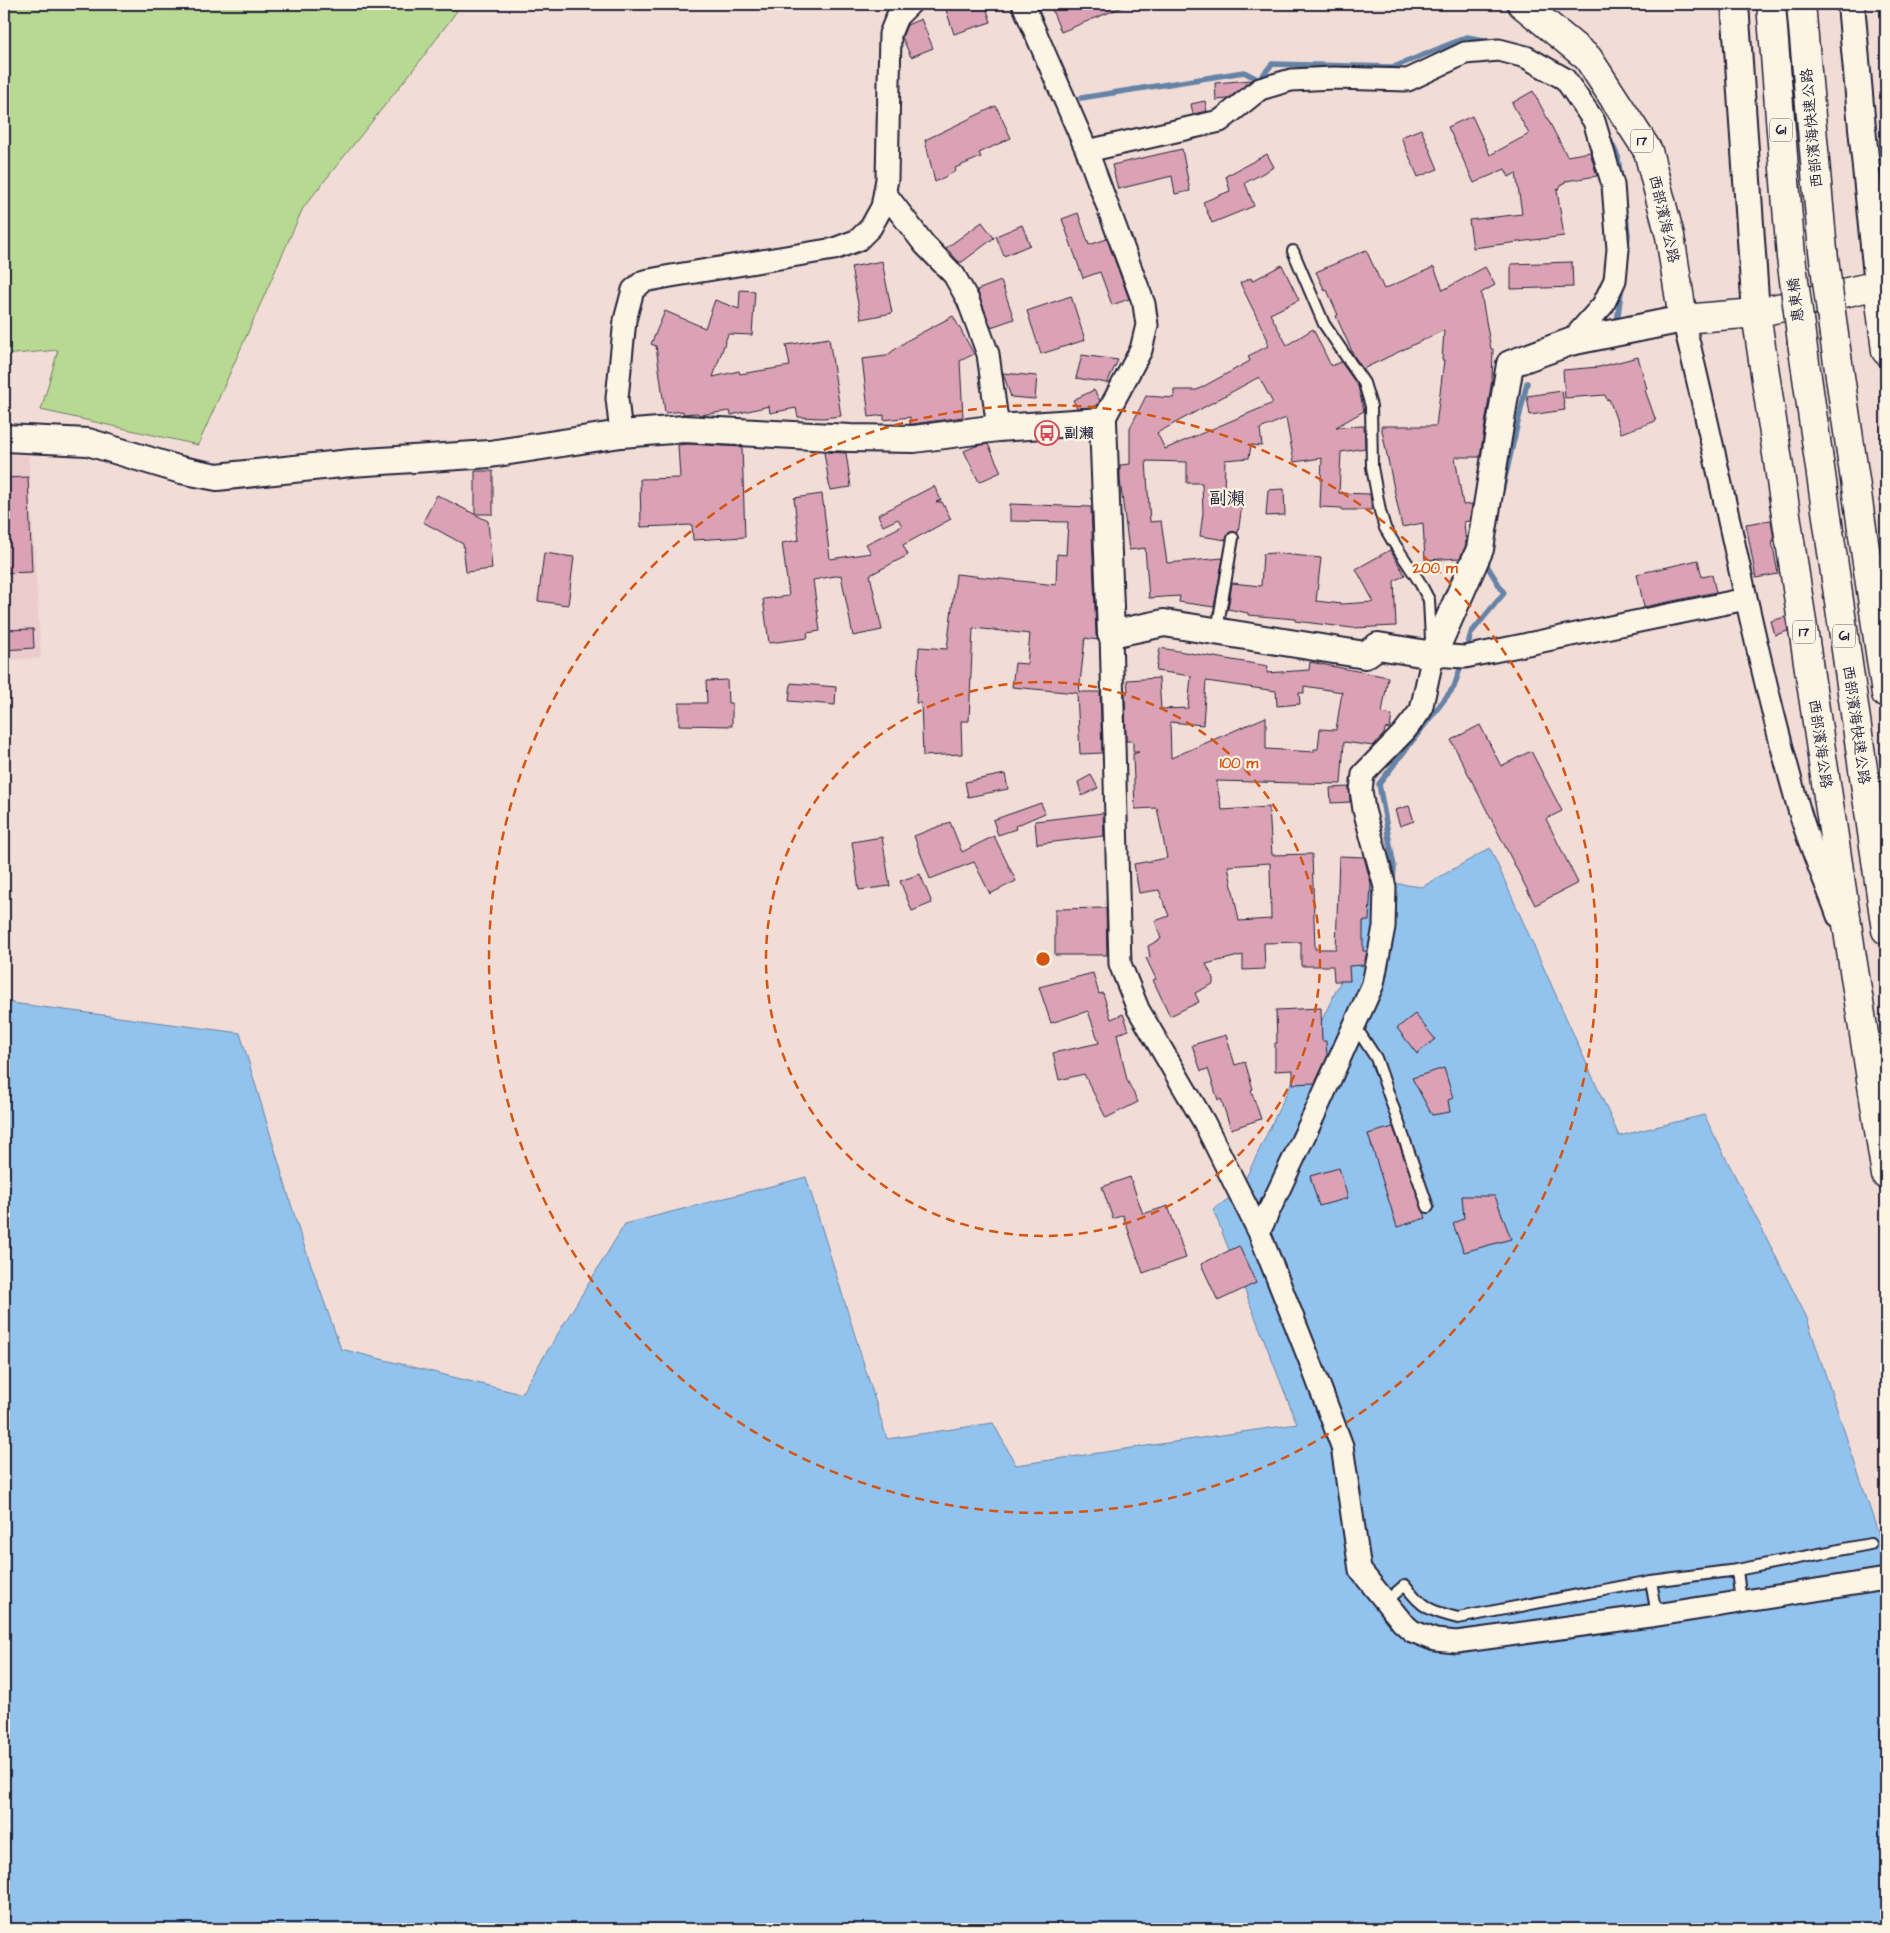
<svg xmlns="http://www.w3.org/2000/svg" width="1890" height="1933" viewBox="0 0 1890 1933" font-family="'Architects Daughter','LXGW WenKai TC',sans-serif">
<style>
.built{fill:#ebcbcc}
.green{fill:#b8d992;stroke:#6d7e66}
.water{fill:#92c3ee;stroke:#6583a6}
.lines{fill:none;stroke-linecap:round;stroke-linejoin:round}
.stream{stroke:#6583a6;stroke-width:5.5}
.building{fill:#daa2b4;stroke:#22223b;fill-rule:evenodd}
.service-casing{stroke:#22223b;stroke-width:14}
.minor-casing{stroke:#22223b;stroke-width:25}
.tertiary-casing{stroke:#22223b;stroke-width:30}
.primary-casing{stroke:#22223b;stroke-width:31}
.trunk-casing{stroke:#22223b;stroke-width:31}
.service{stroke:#fcf5e5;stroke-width:10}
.minor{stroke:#fcf5e5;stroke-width:21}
.tertiary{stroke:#fcf5e5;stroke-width:26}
.primary{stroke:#fcf5e5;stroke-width:28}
.trunk{stroke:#fcf5e5;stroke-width:28}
.trunk-bridge-casing{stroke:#22223b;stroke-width:31;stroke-linecap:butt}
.trunk-bridge{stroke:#fcf5e5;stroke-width:28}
.ring{fill:none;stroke:#d45411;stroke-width:2.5;stroke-dasharray:9 6}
.labels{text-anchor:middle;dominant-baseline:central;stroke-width:4.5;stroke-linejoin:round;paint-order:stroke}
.shield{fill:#fcf5e5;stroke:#63616e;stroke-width:1}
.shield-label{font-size:14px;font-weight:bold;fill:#22223b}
.street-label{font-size:15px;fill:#22223b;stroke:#fcf5e5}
.poi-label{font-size:15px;font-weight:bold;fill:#22223b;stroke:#fcf5e5;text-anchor:start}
.quarter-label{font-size:18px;fill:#22223b;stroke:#fcf5e5}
.centre{fill:#d45411;stroke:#fcf5e5;stroke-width:2.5}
.ring-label{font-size:15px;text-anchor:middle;font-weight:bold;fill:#d45411;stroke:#fcf5e5;stroke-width:4.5;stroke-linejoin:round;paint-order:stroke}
</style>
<rect width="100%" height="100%" fill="#f2dcd6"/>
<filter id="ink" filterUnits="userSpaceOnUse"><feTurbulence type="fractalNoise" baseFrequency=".02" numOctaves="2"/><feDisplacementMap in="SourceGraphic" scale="10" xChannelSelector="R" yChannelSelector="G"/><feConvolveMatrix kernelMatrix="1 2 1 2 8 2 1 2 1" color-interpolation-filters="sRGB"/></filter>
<g filter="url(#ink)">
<!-- built -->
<path class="built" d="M4,455H28L41,658L4,660Z"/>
<!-- green -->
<path class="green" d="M4,4H462L420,61L303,208L198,445L41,410L58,350L4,355Z"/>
<!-- water -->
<path class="water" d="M1490,848L1619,1136L1704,1115L1806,1316L1882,1545H1886V1929H4V1002L240,1033L300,1234L341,1349L521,1394L625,1224L806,1177L887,1439L993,1423L1016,1465L1297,1424L1213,1209L1239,1192L1345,972L1356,878L1422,887Z"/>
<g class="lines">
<!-- stream -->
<path class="stream" d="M1081,98L1244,72L1259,80L1272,64L1394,67L1467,37L1496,42
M1610,140L1618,157L1621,179
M1626,215L1628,235L1627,246
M1617,322L1622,285
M1502,491L1527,383
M1466,652L1471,633L1504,593L1486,564L1487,558
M1393,883L1394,867L1379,784L1454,687L1463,660"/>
</g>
<!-- building -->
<path class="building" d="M944,4H985L991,22L954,34Z
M1068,4H1130L1061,32L1052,10Z
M921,19L933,48L911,57L902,37L907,25Z
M1251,80L1228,99L1216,100L1215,83Z
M1533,91L1567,156L1590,152L1597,176L1566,181L1557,190L1564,236L1473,248L1469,220L1522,214L1516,173L1509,177L1505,169L1474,183L1448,127L1472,116L1490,155L1529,134L1512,103Z
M1205,101L1207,111L1193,114L1191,104Z
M996,106L1011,138L979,153L981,157L955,168L956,171L935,182L925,140Z
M1421,129L1438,169L1418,177L1401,137Z
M1182,149L1190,191L1175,194L1172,176L1118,189L1112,165Z
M1267,154L1274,167L1245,183L1254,206L1212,223L1203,202L1230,191L1226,176Z
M1078,213L1089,245L1107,239L1129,299L1112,305L1100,272L1083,278L1062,219Z
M982,222L994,238L962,262H959L946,248Z
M1022,225L1030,245L1004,256L996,236Z
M1366,250L1384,289L1434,267L1443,290L1485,267L1495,285L1481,293L1491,349H1493L1492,379L1480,457H1455L1463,505L1472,504V506L1469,521L1464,522L1466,545L1460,558L1425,560L1423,523L1402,527L1381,426H1436L1444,360H1442L1444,330L1363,369L1354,356L1336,316L1338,315L1327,290L1325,291L1316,272Z
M882,261L892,313L861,319L851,267Z
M1572,262L1573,287L1511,289V264Z
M1282,265L1299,300L1270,314L1287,345L1313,329L1331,366L1341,362L1358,386L1364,411L1336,427L1364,426L1365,448L1341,452L1339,493L1370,494L1372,510H1342V508L1320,507L1322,458L1294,462L1286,418L1260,429L1262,446L1251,445L1249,458L1225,460L1224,492L1244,491L1238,533L1230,532L1226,540L1200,536L1203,513L1202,483H1187V462L1146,461L1150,522L1161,521L1167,563L1223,558L1214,607L1179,602L1180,596L1149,598L1145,548L1129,550L1120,480V465L1130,464V428L1146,396L1174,398V390H1197L1250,361L1248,356L1268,346L1266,341L1268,340L1240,283L1251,278L1252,281ZM1259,377L1273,403L1165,449L1157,433Z
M1001,281L1014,319L991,327L977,290Z
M740,290L755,291L752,335L728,334L713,377L739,371L740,374L790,366L786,345L829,338L841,416L823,418L798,417L796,408L770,413L769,406L731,415L730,411L700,415L697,413L683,414V411L665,413L656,346L651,344L665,311L705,328L715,300L739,309Z
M1071,296L1085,340L1041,354L1027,311Z
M953,316L974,354L960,361L963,417L913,424H910V417L884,420V415L869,417L862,359L886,356L908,340Z
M1082,355L1118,360L1107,383L1076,378Z
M1638,357L1647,389L1645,390L1656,421L1621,433L1609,399L1607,400L1605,395L1565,398L1563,370L1599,367Z
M1003,373L1037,376L1035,399L1011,397Z
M1094,390L1100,401L1098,404L1093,407L1077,408L1073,400Z
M1562,391L1565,410L1530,415L1527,396Z
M688,444L742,447L745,537L693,540L692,525L641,527L640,479L680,478L678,445Z
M988,444L1001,472L979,482L964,451L976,446Z
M824,452L846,453L851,487L830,490Z
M475,471H493V514H475Z
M28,477L32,572L4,573V478Z
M934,486L941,500L936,502H942L951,519L903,545L908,555L870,575L882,630L853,636L841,575L813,580L820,631L807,633L808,638L769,643L763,599L789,596L782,543L799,540L794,498L822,494L830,559L871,553L866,544L902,526L898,519L883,526L878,515Z
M1284,489L1285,515L1266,516L1268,490Z
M437,495L488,521L492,569L466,572L463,544L423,522Z
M1010,504L1091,507L1096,635L1098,640L1085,638L1079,692H1100L1102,753L1080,754L1077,693L1012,687L1015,663L1027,664L1030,634L973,628L969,721H961L962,754L923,756L921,703H916L919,647L947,649L956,574L1056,585L1057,554L1066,555L1068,522L1010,521Z
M1771,520L1774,541H1772L1778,574L1756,578L1746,524Z
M1390,550L1405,575L1394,581L1396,626L1352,628L1295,621V619L1248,615V613L1228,609L1232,583L1261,586L1263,554L1274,553L1321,558L1316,601L1342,604L1374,602L1356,569Z
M544,553L574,557L568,605L538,601Z
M1698,560L1702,577L1712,575L1716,592L1644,607L1637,574Z
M1785,617L1788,631L1775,635L1771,621Z
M33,629L34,648L4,650V630Z
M1160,648L1268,666L1267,673L1309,670L1310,662L1388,677L1382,713L1392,715L1390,728L1385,729L1384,734L1373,746L1344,742L1341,784L1216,781L1222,810L1269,807L1272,855L1312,854L1315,949H1336L1339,856L1364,857L1371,884L1369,921H1363V951H1367L1364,965L1349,966L1350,981H1334L1333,966H1301V942L1264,943L1265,969L1243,970V955L1206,964L1213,978V984L1195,993L1199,1002L1170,1016L1153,980L1156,979L1146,958L1150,957L1148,946L1161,939L1155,921L1169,916L1159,890L1139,893L1134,864L1167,858L1157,808L1135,809L1133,754L1139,752H1133V741H1126L1125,691H1128L1127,680L1159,678L1161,709L1188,708L1191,676L1156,671ZM1206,681L1276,691L1277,706L1300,704L1299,693H1304V686L1342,692L1336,730L1320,729L1318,749H1314V752L1266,749V717L1171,758L1170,722L1203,725ZM1270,863L1271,919L1239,921L1228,866Z
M727,680L728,703H732V726L679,725V703H707L706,681Z
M791,683L836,687L835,705L789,701Z
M1480,725L1501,766L1531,751L1562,811L1546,819L1578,883L1535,905L1451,740Z
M1005,774L1008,789L968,797L965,782Z
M1091,775L1098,788L1082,796L1078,782Z
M1349,787L1350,802L1331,803L1330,788Z
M1041,803L1045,813L1015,826L1016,829L998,835L993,820Z
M1409,806L1414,821L1400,826L1395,810Z
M1103,813L1104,836L1037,844L1035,821Z
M950,822L962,852L994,836L1016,881L990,894L974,862L930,879L914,836Z
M882,837L890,886L859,890L852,842Z
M920,874L932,903L912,911L900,881Z
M1106,908L1107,955H1055V909Z
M1093,973L1099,994L1103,993L1111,1019L1123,1014L1129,1030L1117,1034L1127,1080L1138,1102L1106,1118L1084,1074L1059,1080L1053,1053L1099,1043L1088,1011L1051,1023L1039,987Z
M1321,1008L1322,1041H1326L1327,1057L1315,1083L1293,1084V1070L1275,1071V1043H1277L1276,1010Z
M1415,1014L1435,1039L1417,1054L1397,1028Z
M1226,1035L1235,1065L1245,1062L1253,1089L1251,1090L1261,1119L1231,1129L1221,1099L1218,1100L1208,1069L1201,1071L1192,1045Z
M1444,1068L1453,1098L1448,1100L1450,1112L1432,1115L1412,1078Z
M1393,1127L1426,1218L1397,1227L1368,1134Z
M1339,1168L1348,1198L1319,1206L1310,1176Z
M1130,1177L1143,1214L1168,1206L1186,1258L1143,1273L1123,1215L1113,1219L1102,1187Z
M1462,1196H1495L1511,1239L1464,1252L1453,1224L1464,1218Z
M1239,1246L1256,1283L1218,1301L1201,1264Z"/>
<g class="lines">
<defs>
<path id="service" d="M1293,251L1324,324L1364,383L1371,406L1372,467L1380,511L1385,528L1392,540L1419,581L1429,600L1431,640
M1217,630L1233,538
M1355,1026L1376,1058L1428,1207
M1737,1570L1741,1602
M1651,1581L1657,1615
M1385,1602L1405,1585C1422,1608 1430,1611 1458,1618L1651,1581L1737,1570L1870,1544"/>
<path id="minor" d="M1023,4L1087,151L1144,304L1147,325L1141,350L1103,421
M1087,151L1220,121L1260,89L1291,80L1334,78L1408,80L1465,53L1499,50L1526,57L1565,79L1594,121L1613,185L1618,249L1615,280L1603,305L1570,342
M885,193L924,244L954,275L968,300L988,354L998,428
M1683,319C1723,481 1752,645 1798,806C1808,843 1825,880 1838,916
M621,434L617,398L625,320L633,290L644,281L671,276L834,249L858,240L871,227L882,207L887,179L890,34L897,17L910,4
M1111,634L1120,964L1138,1009L1204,1122L1259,1232L1310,1361L1342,1446L1360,1570L1402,1622L1412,1631L1435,1640L1457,1642L1657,1615L1886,1579
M1259,1232L1315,1113L1373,984L1384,927L1385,887L1364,810L1361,790L1363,774L1404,732L1421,710L1433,655L1465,657L1746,599"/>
<path id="tertiary" d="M1735,4L1756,313
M1851,4L1862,128L1878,285L1886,283
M4,438L88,442L181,470L217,477L351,463L490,454L621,434L684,429L850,438L914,439L998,428L1103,421L1111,634L1164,623L1365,655L1378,646L1433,655L1480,549L1510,364L1570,342L1683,319"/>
<path id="primary" d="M1522,4L1588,58L1648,151L1670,236L1683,319L1756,313L1878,285L1886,351
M1756,313L1851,951L1886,1175"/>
<path id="trunk" d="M1771,4L1791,257
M1801,4L1823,251
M1834,335L1886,694
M1802,342L1886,930"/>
</defs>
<!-- service casing -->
<use href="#service" class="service-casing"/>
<!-- minor casing -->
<use href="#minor" class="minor-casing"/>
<!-- tertiary casing -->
<use href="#tertiary" class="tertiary-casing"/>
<!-- primary casing -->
<use href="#primary" class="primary-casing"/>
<!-- trunk casing -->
<use href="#trunk" class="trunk-casing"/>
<!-- service -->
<use href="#service" class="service"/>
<!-- minor -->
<use href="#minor" class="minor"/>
<!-- tertiary -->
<use href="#tertiary" class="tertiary"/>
<!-- primary -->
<use href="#primary" class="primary"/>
<!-- trunk -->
<use href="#trunk" class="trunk"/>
<defs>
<path id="trunk-bridge" d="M1823,251L1834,335
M1791,257L1802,342"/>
</defs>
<!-- trunk-bridge casing -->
<use href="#trunk-bridge" class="trunk-bridge-casing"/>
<!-- trunk-bridge -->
<use href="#trunk-bridge" class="trunk-bridge"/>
</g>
</g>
<!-- distance rings -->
<g class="ring">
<circle cx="1043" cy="959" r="277"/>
<circle cx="1043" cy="959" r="554"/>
</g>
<!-- icons -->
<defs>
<symbol id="bus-ring" viewBox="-11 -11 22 22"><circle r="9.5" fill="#fcf5e5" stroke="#d1495b" stroke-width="1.5"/><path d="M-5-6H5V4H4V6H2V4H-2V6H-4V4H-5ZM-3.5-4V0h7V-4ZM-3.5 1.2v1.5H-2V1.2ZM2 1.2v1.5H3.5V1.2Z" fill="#d1495b"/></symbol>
</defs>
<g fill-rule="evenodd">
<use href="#bus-ring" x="1033" y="419" width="28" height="28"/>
</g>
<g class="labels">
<!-- shield labels -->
<g class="shield">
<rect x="1770" y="118.5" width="22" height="23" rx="4"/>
<rect x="1631" y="129.5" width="22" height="23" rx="4"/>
<rect x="1793" y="620.5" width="22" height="23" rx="4"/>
<rect x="1833" y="624.5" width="22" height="23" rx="4"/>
</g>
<g class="shield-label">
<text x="1781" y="130">61</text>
<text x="1642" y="141">17</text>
<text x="1804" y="632">17</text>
<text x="1844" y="636">61</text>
</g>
<!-- street labels -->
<g class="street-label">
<text transform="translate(1812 128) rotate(-95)">西部濱海快速公路</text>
<text transform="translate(1664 219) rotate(77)">西部濱海公路</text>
<text transform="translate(1796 300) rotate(-97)">惠東橋</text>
<text transform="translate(1856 725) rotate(82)">西部濱海快速公路</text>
<text transform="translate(1820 744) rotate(82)">西部濱海公路</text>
</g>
<!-- poi labels -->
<g class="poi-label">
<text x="1064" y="433">副瀨</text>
</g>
<!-- quarter labels -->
<g class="quarter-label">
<text x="1227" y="498">副瀨</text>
</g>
</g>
<circle cx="1043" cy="959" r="8" class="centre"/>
<g class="ring-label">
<text x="1435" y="573">200 m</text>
<text x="1239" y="768">100 m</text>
</g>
<!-- margin -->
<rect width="1890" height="1933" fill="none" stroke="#fcf5e5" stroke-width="20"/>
<rect x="10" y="10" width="1870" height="1913" fill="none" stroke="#22223b" stroke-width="2" filter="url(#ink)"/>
</svg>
